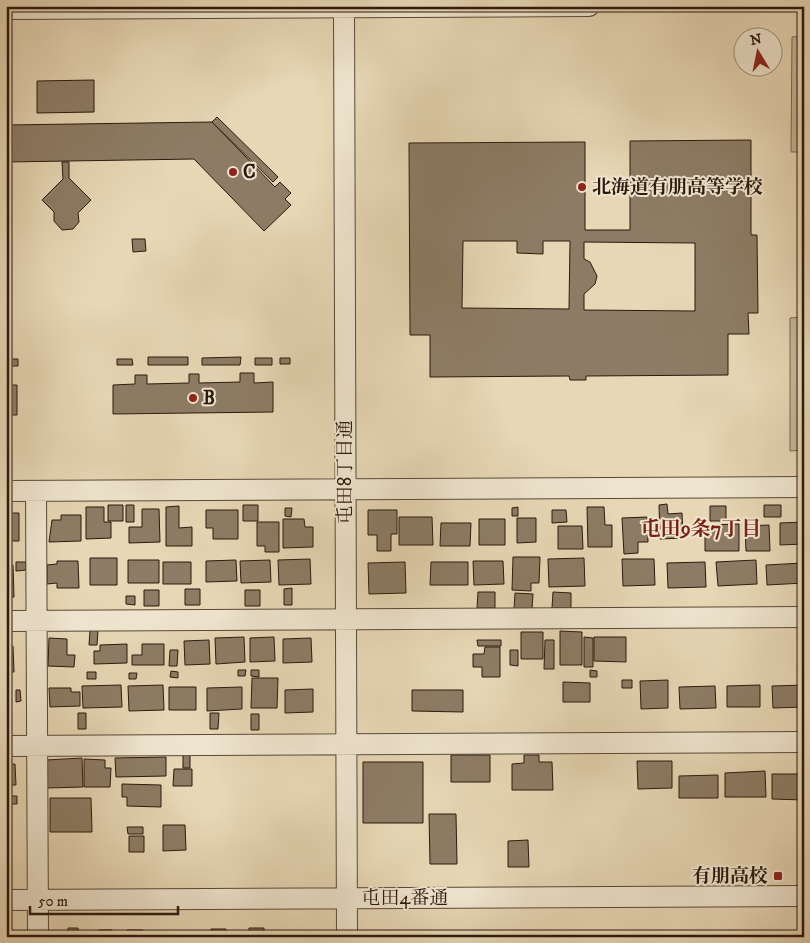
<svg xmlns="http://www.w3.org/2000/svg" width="810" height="943" viewBox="0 0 810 943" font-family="'IM FELL DW Pica','Noto Serif JP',serif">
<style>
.green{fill:#c7b799;stroke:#796854}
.building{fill:#8d7c65;stroke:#2b190f;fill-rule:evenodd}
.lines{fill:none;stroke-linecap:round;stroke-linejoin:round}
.minor-casing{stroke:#5a4838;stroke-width:22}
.minor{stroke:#efe5cf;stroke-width:20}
.poi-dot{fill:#8f2418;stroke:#efe5cf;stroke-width:2}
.labels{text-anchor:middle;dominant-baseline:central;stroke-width:4;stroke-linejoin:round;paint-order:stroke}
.poi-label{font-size:19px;font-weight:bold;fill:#2b190f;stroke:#efe5cf;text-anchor:start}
.street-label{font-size:19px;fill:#2b190f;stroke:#efe5cf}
.neighbourhood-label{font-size:20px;font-weight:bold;fill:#7a1f14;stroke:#efe5cf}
</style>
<rect width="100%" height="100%" fill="#e7d7b5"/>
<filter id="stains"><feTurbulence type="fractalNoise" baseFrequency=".004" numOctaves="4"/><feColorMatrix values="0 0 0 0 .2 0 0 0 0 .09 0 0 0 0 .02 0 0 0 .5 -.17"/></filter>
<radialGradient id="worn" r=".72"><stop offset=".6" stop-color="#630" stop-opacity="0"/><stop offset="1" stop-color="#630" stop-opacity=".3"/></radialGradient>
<!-- green -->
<path class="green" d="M804,36V152H791L792,37Z
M804,317V450L790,451V318Z"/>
<!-- building -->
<path class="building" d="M94,80V112L37,113V81Z
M217,117L278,177L273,182L212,122Z
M212,122L275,187L280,182L291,193L285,199L291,205L264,231L194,159L6,162V125Z
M751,140V235H757L758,313H748L749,334H728V375L586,376V380H570L569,376L430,377V335H410L409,143L585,142V230H630V141ZM463,241H517V253L543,254V241H570L569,309L462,308ZM584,242L695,243V311L584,310V294L595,284L597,276L590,262L584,259Z
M62,162H69V178L91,200L78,213L79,222L73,229L62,230L54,221V212L42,200L63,179Z
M132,239H145L146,251L133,252Z
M148,357H188V365H148Z
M241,357L240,365H202V358Z
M255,358H272V365H255Z
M280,358H290V364H280Z
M6,359H18V366H6Z
M117,359H132L133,365H117Z
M240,373H254V383L273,382V412L113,414V385L135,384V375H147V384L189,383V374H199V383L240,382Z
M6,385H17V415H6Z
M667,504L668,514L682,513L683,538L660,539L659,505Z
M108,505H123V521H108Z
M126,505H134V522H126Z
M243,505H258V521H243Z
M764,505H781V517H764Z
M179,506V528L192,527V546H166V507Z
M710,506H726V521H710Z
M86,507H104V522H111V538L86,539Z
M518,507V516H512V508Z
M587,507H604L605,525H612V547H588Z
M285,508H292L291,517L285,516Z
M142,509H159L160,542L129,543V527H142Z
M206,510H238V539H213V528H206Z
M368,510H397V534H391V551H377V535H368Z
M552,510H566L567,522L552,523Z
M6,513H19V541H6Z
M61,515H81V541L49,542L52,520H61Z
M399,517H432L433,545H399Z
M647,517L648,542H638V553L624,554L622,518Z
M517,518H536V542L517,543Z
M283,519H304L305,527H313V547L283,548Z
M479,519H505V545H479Z
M257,522H279V552H265V546H257Z
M804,522V544L780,545V523Z
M441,523H471L470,546H440Z
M739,524V551H705V525Z
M769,525L770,551H746L745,526Z
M558,526H582L583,549H558Z
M513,557H540L539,583H531V591L512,590Z
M90,558H117V585H90Z
M584,558L585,586L549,587L548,559Z
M310,559L311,584L279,585L278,560Z
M622,559H654L655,585L623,586Z
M128,560H159V583H128Z
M236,560L237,581L206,582V561Z
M270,560L271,582L241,583L240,561Z
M756,560L757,584L718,586L716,562Z
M57,561H78L79,588H57V583L47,584V565L57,564Z
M473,561H503L504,584L474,585Z
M16,562H26V570L16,571Z
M163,562H191V584H163Z
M405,562L406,593L369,594L368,563Z
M431,562H468V585H430Z
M705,562L706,587L668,588L667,563Z
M803,563L804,583L767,585L766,565Z
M13,565L14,597H6V566Z
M292,588V605H284V589Z
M185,589H200V605H185Z
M144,590H159V606H144Z
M245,590H260V606H245Z
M478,592H495V608H477Z
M553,592L571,593V608H552Z
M515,593L533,594L532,609H514Z
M126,596H135V605L126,604Z
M90,630H98L97,645H89Z
M560,631L582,632V665H560Z
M521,632H543V659H521Z
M244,637L245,662L216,664L215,638Z
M274,637L275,661L250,662V638Z
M584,637L593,638V667H584Z
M594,637H626V662L594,661Z
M49,638L67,639V655H75L74,667L48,666Z
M311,638L312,662L283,663V639Z
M209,640L210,664L185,665L184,641Z
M477,640H501V646H478Z
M545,640H554V669H544Z
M127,644V663L94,664V651H100V645Z
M142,644H164V665H132V655H142Z
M6,646H13L14,672H6Z
M485,647H500V677H482V667H473V654H484Z
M170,650H178L177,666H169Z
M510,650H518V666L510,665Z
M238,670H246L245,676H238Z
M251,670H259V677L251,676Z
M590,670L597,671V677H590Z
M171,671L178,672V678L170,677Z
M87,672H96V679H87Z
M129,673H137L136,679H129Z
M252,678H278L277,708H251Z
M622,680H632V688H622Z
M668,680V708L641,709L640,681Z
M563,682L590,683V702H563Z
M121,685L122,707L83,708L82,686Z
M163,685L164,710L129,711L128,686Z
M760,685V707H727V686Z
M804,685V707L773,708L772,686Z
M715,686L716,708L680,709L679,687Z
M169,687H196V710H169Z
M242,687V709L207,711V688Z
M6,688H10L9,715H6Z
M49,688H71V692H80V706L50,707Z
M313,689V712L285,713V690Z
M16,690H20L21,701L16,702Z
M412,690H463V712L412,711Z
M78,713H86V729H78Z
M210,713H219L218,729H210Z
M251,714H259V730H251Z
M183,752H190V768H183Z
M451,755H490V782H451Z
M524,755H539V762H552L553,790H512V764L524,763Z
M166,757V776L116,777L115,758Z
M82,758L83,787L47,788L46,760Z
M84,759L105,760V768H111L110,787H84Z
M637,761H672V788L638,789Z
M363,762H423V823H363Z
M6,764H15L16,785H6Z
M174,769H192V786H173Z
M765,771L766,797H725V773Z
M772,774H804V800L772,799Z
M718,775V798H679V776Z
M122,784L161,785V807L127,806V797H122Z
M6,796H17V804H6Z
M50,798H91L92,832H50Z
M429,814H456L457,864H430Z
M163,825H185L186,850L163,851Z
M127,827H143V834H128Z
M129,836H144V852H129Z
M528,840L529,867H508V841Z
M68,928H78V937H56L68,936Z
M249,928H264V937H249Z
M211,929H226V937H211Z
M99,930H112V937H99Z
M127,930H143V937H127Z"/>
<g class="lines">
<defs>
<path id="minor" d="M344,8L347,937
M6,9L589,6
M6,491L804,487
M36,491L38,937
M6,621L804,617
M6,746L804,742
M6,900L804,896"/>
</defs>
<!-- minor casing -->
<use href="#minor" class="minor-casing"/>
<!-- minor -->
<use href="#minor" class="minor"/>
</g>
<!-- markers -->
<g class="poi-dot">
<circle cx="233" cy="172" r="5"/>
<circle cx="582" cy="187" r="5"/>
<circle cx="193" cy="398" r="5"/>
<rect x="773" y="871" width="10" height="10" rx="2.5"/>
</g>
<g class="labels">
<!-- poi labels -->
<g class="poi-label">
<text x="243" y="172">C</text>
<text x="592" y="187">北海道有朋高等学校</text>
<text x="203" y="398">B</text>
<text x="768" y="876" text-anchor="end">有朋高校</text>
</g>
<!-- street labels -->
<g class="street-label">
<text transform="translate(345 472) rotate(-90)">屯田8丁目通</text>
<text x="405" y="898">屯田4番通</text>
</g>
<!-- neighbourhood labels -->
<g class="neighbourhood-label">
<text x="701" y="529">屯田9条7丁目</text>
</g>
</g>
<!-- margin -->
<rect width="810" height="943" fill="none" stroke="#e7d7b5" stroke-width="25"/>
<rect x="8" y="8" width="795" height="928" fill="none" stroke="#2b190f" stroke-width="2.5"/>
<rect x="12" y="12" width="785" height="918" fill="none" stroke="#2b190f"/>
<!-- north arrow -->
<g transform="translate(758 52) rotate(350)"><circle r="24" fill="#efe5cf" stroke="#a19382"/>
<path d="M0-4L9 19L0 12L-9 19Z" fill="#8f2418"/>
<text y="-8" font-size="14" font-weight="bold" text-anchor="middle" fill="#2b190f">N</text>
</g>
<!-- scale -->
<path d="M30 906v8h148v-8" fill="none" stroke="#2b190f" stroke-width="2.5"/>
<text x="38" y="906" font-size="15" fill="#2b190f" stroke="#efe5cf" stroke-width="4" paint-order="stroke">50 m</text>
<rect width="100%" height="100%" filter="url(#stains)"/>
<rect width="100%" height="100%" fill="url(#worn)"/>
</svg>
